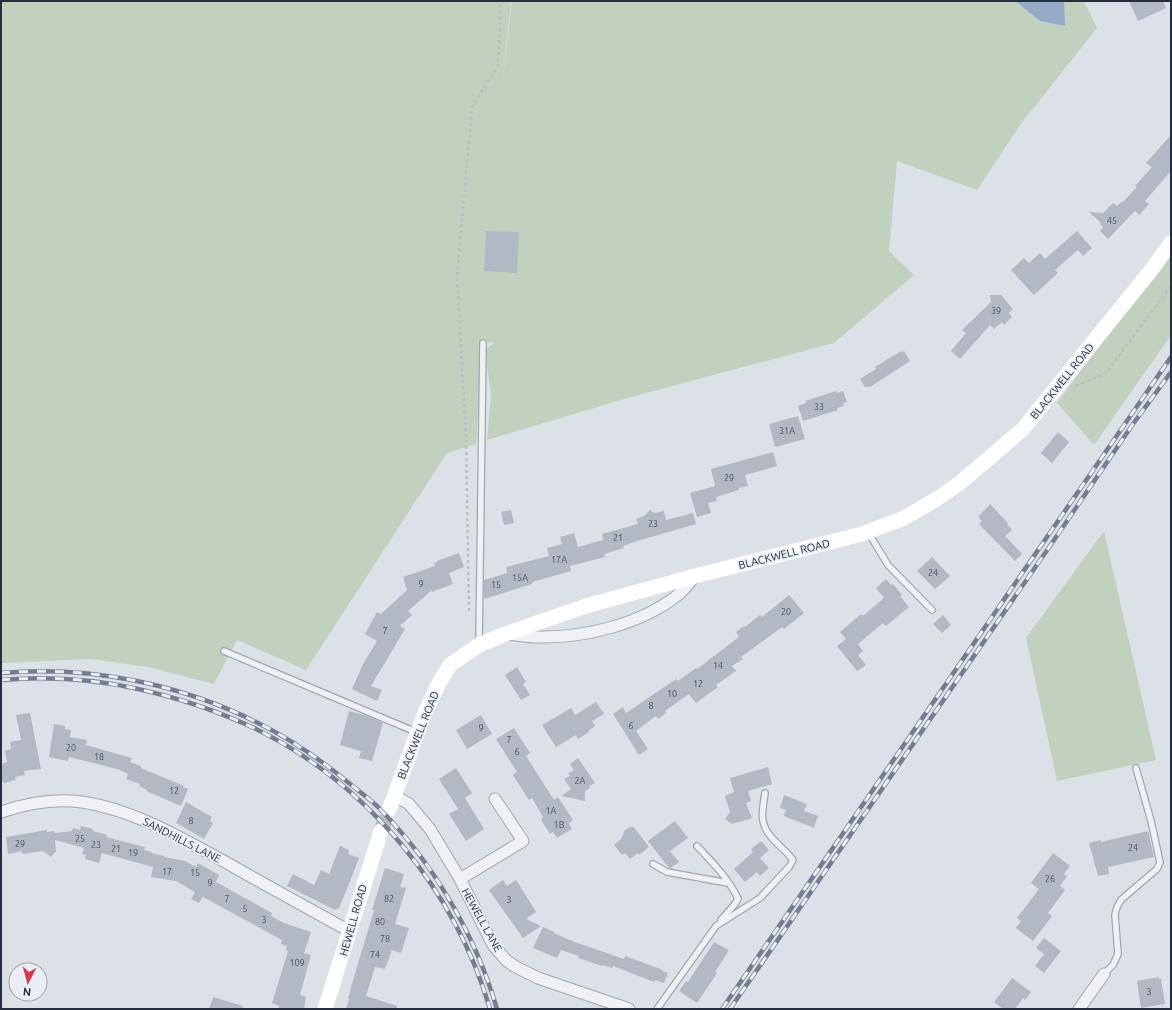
<svg xmlns="http://www.w3.org/2000/svg" width="1172" height="1010" viewBox="0 0 1172 1010" font-family="Ubuntu,sans-serif">
<style>
.green{fill:#c1d1bd}
.water{fill:#95acc9}
.building{fill:#b3b9c4}
.lines{fill:none;stroke-linecap:round;stroke-linejoin:round}
.secondary-tunnel{stroke:#b7bcc5;stroke-width:15;stroke-dasharray:15 8;stroke-linecap:butt}
.lane-casing{stroke:#a1a7b1;stroke-width:8}
.street-casing{stroke:#a1a7b1;stroke-width:13}
.path{stroke:#babec5;stroke-width:2.5;stroke-dasharray:3 3;stroke-linecap:butt}
.lane{stroke:#eff1f5;stroke-width:5.5}
.street{stroke:#eff1f5;stroke-width:11}
.secondary{stroke:#fff;stroke-width:15}
.rail-casing{stroke:#757e91;stroke-width:4.5}
.rail{stroke:#ebeff5;stroke-width:3;stroke-dasharray:9;stroke-linecap:butt}
.labels{text-anchor:middle;dominant-baseline:central;stroke-width:3.5;stroke-linejoin:round;paint-order:stroke}
.number-label{font-size:9px;fill:#485060}
.street-label{font-size:11px;fill:#252d3e;stroke:#ebeff5}
</style>
<rect width="100%" height="100%" fill="#dce0e7"/>
<!-- green -->
<path class="green" d="M1,1H511L502,87L512,1H1084L1097,28L1020,125L977,190L897,161L889,251L914,275L834,343L631,397L487,440L491,394L485,350L495,342L483,343L476,444L447,453L306,670L237,640L214,684L148,667L91,659L1,663Z
M1171,250V335L1094,445L1057,403Z
M1104,531L1156,760L1057,781L1026,638Z"/>
<!-- water -->
<path class="water" d="M1015,1H1064L1065,26L1040,21Z"/>
<!-- building -->
<path class="building" d="M1129,1H1163L1166,8L1138,21Z
M1171,135V171L1145,201L1149,204L1139,215L1135,211L1108,239L1100,231L1103,227L1100,224L1101,223L1089,212L1103,213L1113,203L1117,206L1121,202L1122,203L1137,187L1135,186L1152,167L1146,163Z
M486,231L519,232L517,273L484,271Z
M1077,231L1092,248L1083,256L1078,250L1055,270L1058,273L1034,295L1011,270L1024,258L1029,263L1040,253L1045,259Z
M990,295H1001L1013,309L1009,313L1012,317L1004,325L1002,322L994,329L990,325L960,359L951,351L966,333L962,330L991,302Z
M901,351L902,352L904,351L910,361L870,387H865L860,379L876,369L875,367Z
M836,391L837,393L843,391L847,402L843,403L844,406L837,408L838,410L803,421L798,406L806,403L805,401Z
M798,416L805,439L775,447L769,424Z
M1058,432L1069,442L1052,463L1041,453Z
M773,452L777,466L745,475L748,486L739,488V490L716,497L717,501L708,503L711,513L697,517L690,493L715,486L711,469Z
M990,504L1008,523L1007,524L1012,530L1005,536L1022,554L1015,561L979,524L982,521L978,517Z
M511,510L514,523L504,525L501,512Z
M650,510L654,513L664,511L666,520L693,513L696,524L634,542L623,546L624,548L604,554L605,557L570,566L571,571L532,582V584L484,599V580L507,573L506,567L549,556L547,548L562,544L560,537L574,533L578,547L603,540L602,534L638,524L636,519L644,516Z
M459,553L464,567L449,573L453,584L432,592V590L408,611L412,615L400,626L405,629L371,686L382,690L377,701L352,689L363,664L377,641L365,634L377,612L381,614L407,590L403,577L435,566L434,563L437,562V561Z
M932,557L950,576L935,589L917,571Z
M886,579L891,585L893,584L902,595L900,596L909,607L886,626L883,623L858,644L863,651L858,655L866,665L857,671L837,646L846,639L840,632L861,614L863,616L884,598L876,588Z
M789,595L804,613L784,629L782,627L741,657L743,659L732,666L736,671L716,685L718,687L696,703L689,694L665,711L666,713L658,719L656,716L636,731L648,749L639,755L613,714L623,707L626,713L676,679L678,681L696,668L697,669L739,637L736,632L744,626L745,627L760,615L762,617Z
M943,615L951,625L942,633L933,624Z
M517,667L526,682L523,684L530,695L521,700L505,675Z
M596,702L604,714L592,721L595,726L588,731L589,732L578,739L576,735L556,747L542,725L571,708L575,715Z
M349,711L368,716L383,723L372,761L359,758L361,751L340,745Z
M30,713L41,769L24,771L25,775L15,777L16,780L4,783L3,781H1V764L7,762L5,751L11,749L10,742L21,740L16,715Z
M481,715L492,734L467,749L456,730Z
M54,724L65,726V729L71,730L70,737L87,740L86,745L132,758L130,762L141,766V768L184,786L183,787L188,789L181,806L146,791L147,790L139,786L140,784L126,779L128,774L117,769L69,757L68,761L49,757Z
M514,728L530,753L526,756L554,800L558,797L573,820L569,823L572,829L557,838L553,832L550,834L541,820L543,817L532,798L529,800L513,775L517,772L496,739Z
M578,758L595,783L589,786L590,788L585,791V801L561,796L571,789L564,779L570,776L568,774L574,770L570,764Z
M768,767L772,784L748,791L751,801L746,803L752,818L732,824L725,819L730,812L725,796L734,792L730,778Z
M456,768L472,793L465,798L484,829L466,841L449,814L458,809L439,779Z
M784,795L807,804L804,811L818,816L814,828L784,816L786,810L780,808Z
M186,802L212,817L210,821L213,823L204,839L176,823Z
M675,821L688,838L670,851L679,862L671,868H669L648,841Z
M81,826L93,829V831L107,835L106,837L145,847L144,850L152,852L151,853L164,856V857L185,861L196,867L198,863L219,875L216,882L272,913L271,916L284,923L311,932L304,953L311,955L300,995L306,997L304,1009H278L279,1006L272,1003L288,951L286,950L287,946L281,944L282,940L203,897L199,903L191,899L195,892L176,881L151,877L153,867L102,853L99,863L85,859L86,855L82,854L84,848L55,840L56,851L51,857L43,851L22,854V851L8,854L6,837L47,830V832L54,831L55,833L72,831L73,828L80,830Z
M630,827H634L649,847L639,855L638,853L630,859L625,853L622,855L614,845L622,838L624,831Z
M1148,831L1154,857L1108,867L1109,874L1098,876L1089,843L1101,840V842Z
M761,841L769,850L760,858L769,868L760,876L757,872L745,882L734,869L753,852L751,849Z
M340,846L349,850L348,854L359,858L349,884L339,908L335,910L287,886L293,874L314,885L321,870L329,874Z
M1053,853L1070,866L1064,874L1067,876L1060,886L1065,890L1048,913L1052,916L1033,941L1016,928L1021,921L1017,918L1039,889L1031,883Z
M385,868L404,874L400,887L406,888L395,924L409,928L401,953L392,950L385,969L375,967L366,996L397,1006V1009H346L349,999L348,998L351,987L374,910H372Z
M503,880L507,886L516,880L536,912L526,919L541,926L523,938L489,890Z
M543,927L554,932V933L572,941L624,959L625,956L663,970L662,971L668,973L664,983L655,980L654,982L613,966L612,968L603,965L602,966L578,958L579,956L561,950L557,958L533,948Z
M1044,938L1061,951L1044,973L1035,966L1044,954L1036,948Z
M714,942L729,950L715,972L717,973L697,1003L679,991L686,981L688,982Z
M1159,977V979H1161L1165,1004L1141,1008L1137,981Z
M1012,978L1031,992L1025,1000L1023,998L1015,1009H1003L994,1002Z
M213,997L243,1006L242,1009H209Z"/>
<g class="lines">
<!-- secondary-tunnel -->
<path class="secondary-tunnel" d="M381,831L389,810"/>
<defs>
<path id="lane" d="M868,532L888,565L932,610
M479,643L483,343
M224,651L416,732
M697,846C712,862 729,879 738,899L735,904L721,920
M653,864L667,872L728,883
M1104,974L1113,965L1118,954L1115,915L1117,907L1121,900L1130,892L1157,869L1160,862L1151,821L1136,768
M657,1009L716,926L760,898L789,867L793,860C784,847 766,838 763,821C761,814 764,801 765,793"/>
<path id="street" d="M508,634C518,635 528,637 538,637C585,638 642,624 679,594C685,589 690,582 695,576
M394,795L409,804L430,829L460,879L493,945L506,960L514,966L538,978L629,1009
M1,812C27,803 54,798 82,802C135,810 181,838 227,863C267,886 308,908 349,931
M460,879L523,841L495,799
M1079,1009L1104,974"/>
</defs>
<!-- lane casing -->
<use href="#lane" class="lane-casing"/>
<!-- street casing -->
<use href="#street" class="street-casing"/>
<!-- path -->
<path class="path" d="M1076,386L1106,373L1171,286
M469,611L466,437L457,276L472,108L498,65L501,1"/>
<!-- lane -->
<use href="#lane" class="lane"/>
<!-- street -->
<use href="#street" class="street"/>
<!-- secondary -->
<path class="secondary" d="M389,810L424,715L439,683L450,665L479,645L505,634L586,606L695,576L862,534L904,518L937,499L961,482L1023,429L1152,269L1171,243
M325,1009L381,831"/>
<defs>
<path id="rail" d="M1,673C89,665 182,684 260,724C290,739 318,758 344,779C355,788 367,797 377,806C433,862 475,934 497,1009
M1,680C47,676 93,679 138,689C179,698 218,711 256,729C368,784 455,890 490,1009
M722,1009L1171,357
M730,1009L1052,543L1133,424L1171,372"/>
</defs>
<!-- rail casing -->
<use href="#rail" class="rail-casing"/>
<!-- rail -->
<use href="#rail" class="rail"/>
</g>
<g class="labels">
<!-- number labels -->
<g class="number-label">
<text x="1112" y="221">45</text>
<text x="996" y="311">39</text>
<text x="819" y="407">33</text>
<text x="787" y="431">31A</text>
<text x="729" y="478">29</text>
<text x="653" y="524">23</text>
<text x="618" y="538">21</text>
<text x="559" y="560">17A</text>
<text x="933" y="573">24</text>
<text x="520" y="578">15A</text>
<text x="421" y="584">9</text>
<text x="496" y="585">15</text>
<text x="786" y="612">20</text>
<text x="385" y="631">7</text>
<text x="718" y="666">14</text>
<text x="698" y="684">12</text>
<text x="672" y="694">10</text>
<text x="651" y="706">8</text>
<text x="631" y="726">6</text>
<text x="481" y="728">9</text>
<text x="509" y="740">7</text>
<text x="71" y="748">20</text>
<text x="517" y="752">6</text>
<text x="99" y="757">18</text>
<text x="580" y="781">2A</text>
<text x="174" y="791">12</text>
<text x="551" y="811">1A</text>
<text x="191" y="821">8</text>
<text x="559" y="825">1B</text>
<text x="80" y="839">25</text>
<text x="20" y="844">29</text>
<text x="96" y="845">23</text>
<text x="1133" y="848">24</text>
<text x="116" y="849">21</text>
<text x="133" y="853">19</text>
<text x="167" y="872">17</text>
<text x="195" y="873">15</text>
<text x="1050" y="879">26</text>
<text x="210" y="883">9</text>
<text x="227" y="899">7</text>
<text x="389" y="899">82</text>
<text x="509" y="900">3</text>
<text x="245" y="909">5</text>
<text x="264" y="920">3</text>
<text x="380" y="922">80</text>
<text x="385" y="939">78</text>
<text x="375" y="955">74</text>
<text x="297" y="963">109</text>
<text x="1149" y="992">3</text>
</g>
<!-- street labels -->
<g class="street-label">
<text transform="translate(1062 381) rotate(-51)">BLACKWELL ROAD</text>
<text transform="translate(784 554) rotate(-14)">BLACKWELL ROAD</text>
<text transform="translate(418 735) rotate(-68)">BLACKWELL ROAD</text>
<text transform="translate(182 840) rotate(27)">SANDHILLS LANE</text>
<text transform="translate(353 920) rotate(-74)">HEWELL ROAD</text>
<text transform="translate(482 920) rotate(61)">HEWELL LANE</text>
</g>
</g>
<!-- border -->
<rect width="1172" height="1010" fill="none" stroke="#252d3e" stroke-width="4"/>
<!-- north arrow -->
<g transform="translate(28 982) rotate(186)"><circle r="19" fill="#ebeff5" stroke="#9ca1ac"/>
<path d="M0-3L7 15L0 10L-7 15Z" fill="#d43a4a"/>
<text y="-6" font-size="11" font-weight="bold" text-anchor="middle" fill="#252d3e">N</text>
</g>
</svg>
